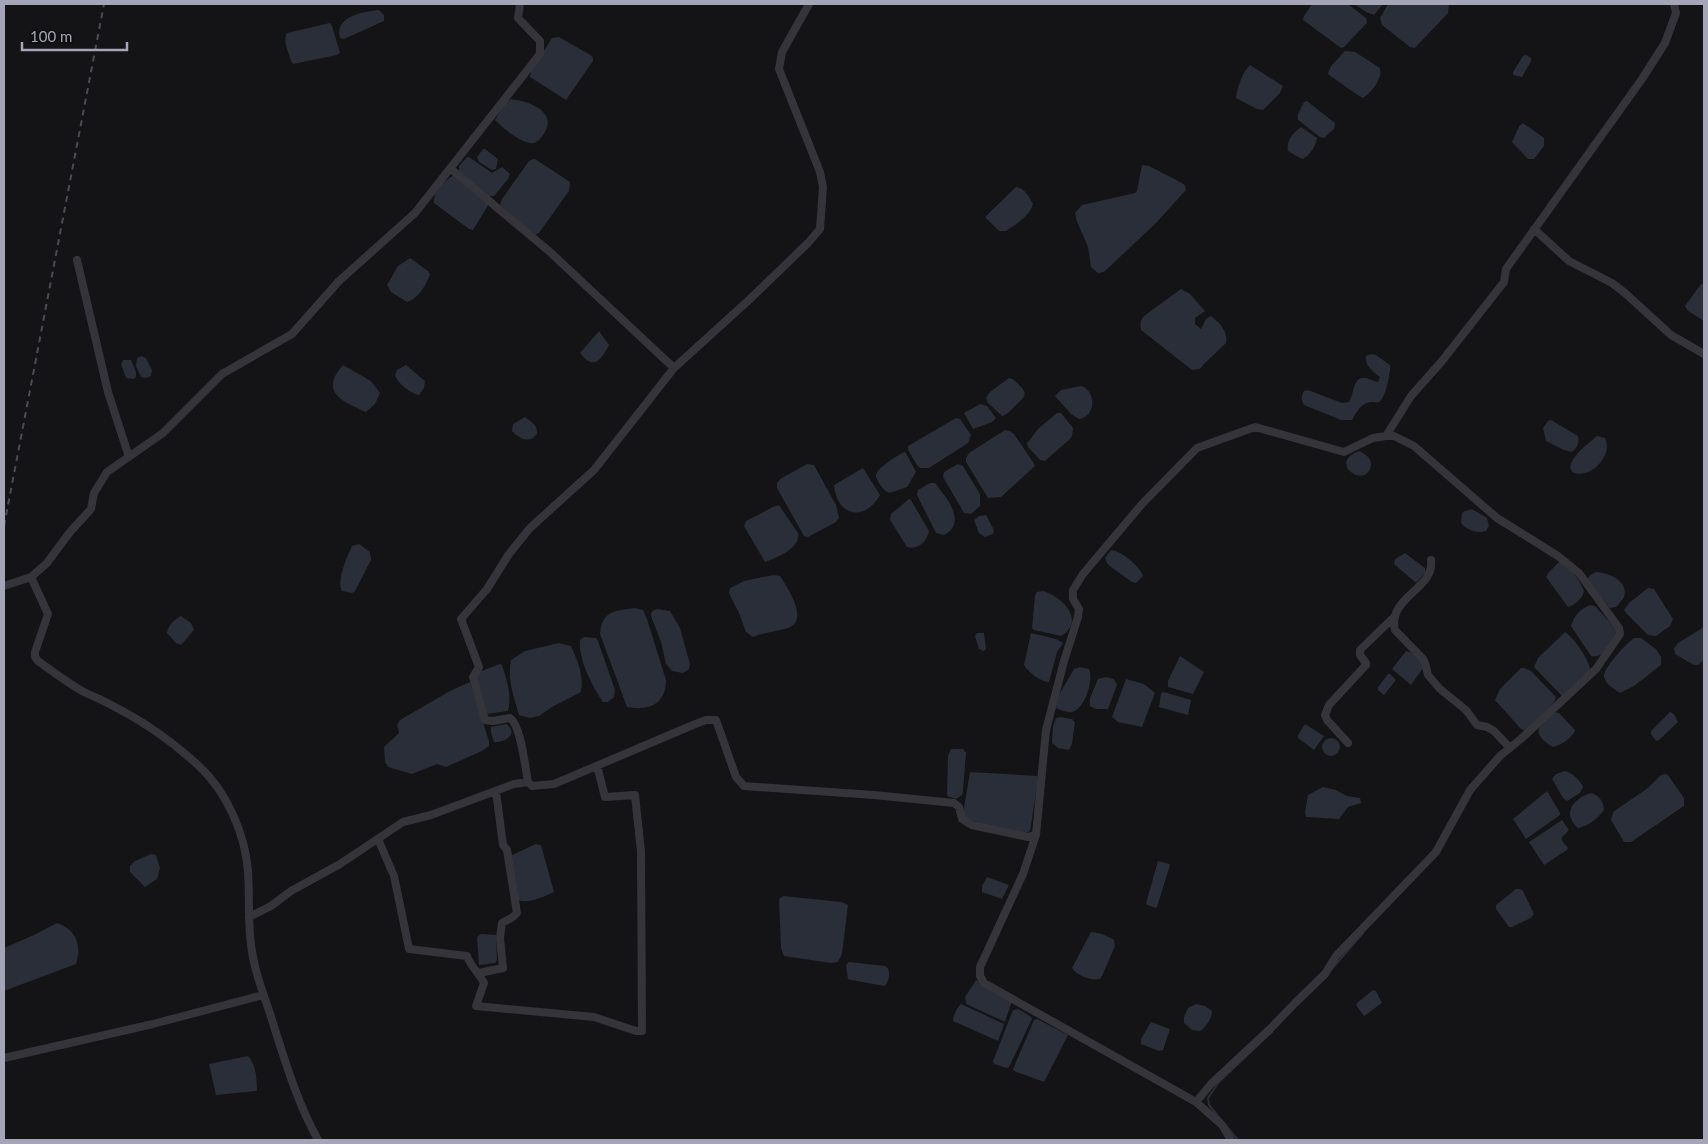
<svg xmlns="http://www.w3.org/2000/svg" width="1708" height="1144" viewBox="0 0 1708 1144" font-family="Lato,sans-serif">
<style>
.water{fill:#292e39}
.lines{fill:none;stroke-linecap:round;stroke-linejoin:round}
.stream{stroke:#292e39;stroke-width:2}
.minor{stroke:#35343a;stroke-width:8}
.rail{stroke:#4b4b53;stroke-width:2;stroke-dasharray:6 5;stroke-linecap:butt}
</style>
<rect width="100%" height="100%" fill="#141315"/>
<!-- water -->
<path class="water" d="M1312,4H1348L1366,18L1367,23L1344,47L1341,48L1303,20L1304,16Z
M1354,4H1383L1374,15L1366,12Z
M1388,4H1449L1448,13L1415,48L1410,47L1382,25L1380,18Z
M379,10L384,15V21L344,39L340,38C334,16 363,12 379,10Z
M330,23L332,26L340,53L337,55L293,64L291,61C289,53 282,40 287,33Z
M559,37L592,56L593,59V61L566,100L530,77L531,71L552,38Z
M1345,51L1355,52L1380,68C1383,79 1372,92 1363,98L1359,96L1329,75L1328,73L1331,66Z
M1526,55L1531,58V61L1522,77L1513,75V72L1523,56Z
M1250,65L1283,86L1280,93L1263,110L1257,109L1236,98C1237,88 1243,71 1250,65Z
M511,99C528,101 557,111 545,132C542,136 540,141 534,143C522,145 503,128 495,120L505,102Z
M1307,101L1335,123L1334,129L1324,138L1320,137L1298,120V114L1304,102Z
M1523,123L1544,138V146L1534,159H1528L1512,142L1519,126Z
M1301,127L1317,138C1316,146 1310,155 1303,159L1300,158L1288,151C1286,140 1293,133 1301,127Z
M483,149H485L498,159L496,169L492,170L479,162L477,157Z
M467,157H469L492,173L502,167L510,174L508,179L494,196H488L459,172V166Z
M533,159H535L570,182L569,191L539,233L535,235L500,205L502,199L529,161Z
M1142,165L1149,166L1182,183L1185,185L1186,190L1156,223L1104,272L1098,273L1091,267L1088,247L1076,219L1075,213L1082,205L1135,193L1137,191Z
M454,175L489,204L473,230L469,229L434,203C432,193 445,180 454,175Z
M1016,187C1025,188 1029,197 1033,204C1030,216 1016,224 1006,231H999L985,217Z
M410,258L428,271L430,274C427,284 418,299 407,302L391,292L387,285L398,266Z
M1701,284L1704,285V321L1688,311L1685,306Z
M1181,289L1190,294L1205,311L1195,318V324L1201,329L1206,319L1211,316C1220,323 1228,331 1226,343L1203,365L1200,369L1192,370L1141,330C1140,324 1140,321 1144,316Z
M599,331L609,345C601,360 594,371 580,353Z
M1371,354L1376,355L1390,365C1391,371 1385,400 1379,402C1378,403 1373,402 1371,402C1361,403 1357,411 1352,420H1341L1304,405C1301,400 1301,396 1304,391L1308,390L1342,403L1349,402C1354,394 1353,375 1366,378C1370,379 1373,381 1378,382L1380,377C1373,372 1364,365 1366,356Z
M141,356L146,358L152,370L151,376L146,378L141,377L136,366L137,358Z
M123,360H131L136,372V377L134,379L126,378L121,364Z
M343,365L371,381L380,393L375,404L366,412C342,401 319,392 343,365Z
M406,365L425,381L424,388L419,395C410,393 397,383 395,375L397,370Z
M1009,378C1013,379 1016,381 1019,385C1030,395 1023,398 1014,407C1010,411 1007,415 1002,416L988,403L986,398L990,392Z
M1081,386C1097,391 1096,417 1079,419L1071,414L1055,396L1061,390Z
M980,404L987,406L996,418L992,422L973,429L964,413Z
M1057,413H1061L1073,428L1072,436L1070,439L1045,461L1040,460L1028,447L1027,443L1039,428Z
M525,417C531,422 538,425 537,434C529,444 520,439 512,431L513,424Z
M956,418L960,419L971,435L968,443L929,468H920L917,465L908,450V446Z
M1551,420L1578,436C1580,442 1577,448 1572,452L1564,450L1546,441L1543,428L1548,421Z
M1005,430L1010,431L1014,434L1033,462L1035,466L1001,497L988,498L966,462V458L969,453Z
M1597,436L1605,438C1614,455 1590,481 1572,472L1570,467C1573,454 1587,445 1597,436Z
M1359,451C1364,453 1372,458 1371,465C1367,491 1326,463 1359,451Z
M904,452L906,453L916,472L907,487L890,493C886,492 884,490 881,486C879,483 876,479 876,475C876,469 898,455 904,452Z
M807,464L814,465L836,505L839,518L836,522L808,537L804,536L777,488V483L780,479Z
M958,464L963,466L980,494V506L971,514L964,513L943,477L944,472Z
M863,468L880,495C865,522 837,517 834,485Z
M930,483H935C939,487 941,492 945,496C954,508 962,526 944,535L936,533L917,495L918,490Z
M909,499L911,500L929,531C927,542 918,550 907,547L890,520L891,514Z
M779,505L798,533C801,548 777,558 765,562L744,526L746,521L773,507Z
M1472,509L1487,518L1489,526L1486,531C1477,534 1467,530 1461,523L1462,513L1465,511Z
M986,515L994,530L993,534L985,537L979,533L974,520L979,516Z
M359,544L370,552L371,560L355,591L352,593L342,591C336,581 347,557 352,546Z
M1111,550C1120,550 1141,567 1143,576L1136,583L1132,582L1111,567L1107,563L1105,558Z
M1405,553L1425,568V573L1417,582H1415L1394,564L1395,559Z
M1559,562C1570,566 1580,580 1584,591C1583,598 1575,605 1568,607L1546,577L1548,573Z
M1596,572C1608,573 1629,580 1624,597C1622,600 1619,604 1616,607L1610,608L1587,580L1590,575Z
M773,575L780,576C787,587 810,620 788,628C776,632 764,632 753,637L746,632L739,613L729,593L730,588L744,581Z
M1648,588L1654,589L1673,619L1670,626L1656,636L1648,635L1627,614L1624,610L1629,603Z
M1043,591C1063,597 1086,621 1061,636L1034,630L1032,628L1035,596L1037,592Z
M1590,605L1595,606L1616,629C1616,640 1603,660 1591,656L1571,626C1574,616 1580,609 1590,605Z
M635,608L643,610L647,619L666,680C666,705 648,711 627,707L600,634C602,610 615,611 635,608Z
M658,609L670,611L680,628L690,664L689,669L683,673L672,671L666,664L661,642L651,616V613L654,610Z
M181,616L191,623L194,630L181,645L176,643L167,633C168,625 174,620 181,616Z
M1704,627V660L1698,665H1694L1675,654L1674,648L1678,643Z
M1565,632C1573,637 1590,660 1590,670L1562,696L1534,667L1538,658Z
M977,633H984L986,649L984,651L979,649L975,636Z
M1031,633L1056,639L1063,643L1057,652L1049,682C1041,682 1028,672 1024,665Z
M584,637L596,638L598,641L615,690L614,697L608,702H603C592,686 578,659 580,640Z
M1634,638H1641L1656,649L1661,657V665L1634,686L1620,693C1615,690 1604,683 1604,676C1604,667 1627,643 1634,638Z
M559,643L571,646C578,662 584,675 581,692L552,707L539,716L530,718L519,715C514,697 507,679 511,660L525,651Z
M1406,651C1414,652 1421,660 1423,668L1411,685L1392,669Z
M1180,656L1204,672L1193,694L1168,687V681Z
M500,664L502,665C507,681 512,695 508,711L487,714L475,680L479,672Z
M1080,667L1089,669C1094,680 1085,709 1072,712C1067,713 1061,710 1056,708L1057,698L1074,669Z
M1521,668H1524L1531,671L1556,697L1554,702L1530,729L1526,731L1521,729L1495,700L1500,689Z
M1388,674H1390L1396,680L1384,695L1378,690V687Z
M1106,677L1114,679L1117,685L1108,709H1096L1090,706V698L1098,679Z
M1126,679L1144,684L1155,693L1142,727L1118,722L1112,717Z
M470,682L489,741V746L482,751L446,767L437,764L412,774L388,767L385,762L384,747L399,733L397,725L400,720L450,691Z
M1164,692L1191,700L1188,715L1159,707L1161,693Z
M1555,712L1559,713L1575,730C1573,738 1561,745 1553,747C1546,743 1536,736 1539,728Z
M1670,712L1674,714L1678,722L1659,740L1656,741L1651,734V731Z
M1060,717L1072,719L1075,722L1072,744L1069,750L1058,748L1052,743L1053,726L1056,718Z
M506,724C520,734 504,743 494,742L491,733V727Z
M1305,724L1324,736L1314,750L1298,738V735Z
M1322 747a9 9 0 1 1 18 0a9 9 0 1 1-18 0Z
M951,749H963L966,753L963,791L962,795L956,799L949,797L947,795L948,755Z
M1565,771C1573,773 1580,780 1583,787L1580,793L1567,801L1563,798L1552,779L1556,774Z
M970,772L1037,776L1038,781L1030,831L1024,834L966,819L963,813Z
M1665,774L1668,775L1684,798V806L1631,842H1624L1611,820L1613,812L1648,788L1661,775Z
M1323,787L1336,790L1347,796L1360,798L1361,803L1348,807L1339,819L1306,817L1305,812L1308,795Z
M1547,791L1560,813V815L1526,839L1513,819Z
M1591,793C1599,795 1604,802 1604,810C1598,818 1589,826 1578,828C1561,813 1574,798 1591,793Z
M1562,820L1569,830L1562,837V841L1568,848L1567,850L1544,865L1529,842Z
M536,844L541,845L554,892C543,897 529,904 518,900L510,856Z
M151,854L156,855L160,868L157,879L145,887L130,872V866L135,861Z
M1158,861L1169,864L1170,865L1157,907L1156,908L1147,905L1146,903Z
M987,877L1009,885L1002,899L982,892V886Z
M1516,889H1520L1523,891L1534,914L1531,918L1512,927H1509L1496,909V905Z
M783,896L842,902L848,905L842,954L838,962L831,963L784,956L781,948L779,899Z
M57,923C76,929 82,945 76,964L4,991V948L34,935Z
M1091,932C1099,932 1107,936 1114,940L1115,946L1102,976L1100,979C1091,981 1077,976 1072,968Z
M481,934L496,935L497,960L495,963L479,965L477,937Z
M849,962L885,966L888,968C890,975 889,980 885,986L851,980L848,979L846,965Z
M976,980L1012,1001L1005,1022L966,1004L965,997Z
M1373,990L1376,991L1382,1003L1364,1016L1356,1005L1357,1003Z
M961,1004L1004,1024L998,1041L953,1021C953,1016 957,1007 961,1004Z
M1196,1004L1205,1006L1212,1011C1212,1018 1206,1027 1200,1031L1192,1030L1184,1023V1017L1188,1008Z
M1018,1009L1030,1016L1032,1019L1009,1067L1007,1068L994,1064L993,1061L1013,1010Z
M1037,1019L1068,1035L1044,1082L1014,1071L1013,1069L1034,1020Z
M1151,1022L1170,1029L1163,1050L1159,1051L1141,1044V1039Z
M248,1056C256,1064 257,1080 257,1091L216,1095L209,1064Z"/>
<g class="lines">
<!-- stream -->
<path class="stream" d="M1330,971L1363,933
M1238,1140L1209,1105L1208,1098L1219,1082L1272,1032"/>
<!-- minor -->
<path class="minor" d="M451,169L550,252L674,368
M1534,229L1569,261L1612,283L1625,293L1671,335L1704,354
M77,260L108,392L129,457
M1431,560C1435,589 1387,597 1395,630L1423,659L1425,663L1428,675L1440,689L1466,710L1477,725L1487,727L1494,731L1510,748
M4,586L31,577
M1348,743L1327,720L1325,715L1329,705L1366,665V663L1360,655V650L1395,616
M528,782C525,767 521,725 510,718L493,721L485,720L473,677L479,667L461,619L487,589L509,554L530,528L594,470L674,368L750,299L808,243L820,229L823,187L820,172L779,69L782,52L809,4
M1036,835L1023,874L980,967V976L984,983L1196,1102L1222,1125L1231,1140
M378,839L394,876L409,949L467,956C471,967 479,973 484,983L476,1006L594,1017L636,1031H642L641,851L635,795L605,797L597,766
M249,917L271,906L291,891L340,864L403,822L431,815L514,784L528,782L532,786L554,784L693,725L706,720H716L736,777L744,786L874,795L954,803L959,807L962,819L972,825L1028,837L1036,835L1046,730L1064,661L1078,617L1079,609L1073,599V590L1083,574L1142,504L1197,448L1255,427L1344,452L1373,438L1386,436L1411,396L1442,361L1504,282L1506,269L1642,79L1665,43L1676,13L1674,4
M479,973L503,968L500,938L502,923L513,917L517,913L507,850L503,845L496,791
M4,1058L153,1024L263,995
M1196,1102L1211,1084L1271,1028L1295,1003L1325,974L1336,956L1436,852L1470,790L1500,756L1522,738L1596,669L1620,634L1619,628L1579,573L1558,556L1497,518L1414,446L1394,436H1386
M318,1140C297,1102 285,1061 272,1020C266,1000 258,982 254,962C247,932 250,901 248,871C245,834 227,792 199,766C174,743 143,721 113,706C103,700 92,696 82,691C66,682 52,671 38,661L35,657V652L48,614L31,577L47,563L70,532L91,509L94,493L107,472L163,433L222,374L292,334L339,281L415,213L540,54V41L518,18L520,4"/>
<!-- rail -->
<path class="rail" d="M4,526L104,4"/>
</g>
<!-- border -->
<rect width="1708" height="1144" fill="none" stroke="#a4a5b6" stroke-width="10"/>
<!-- scale -->
<path d="M22 42v8h105v-8" fill="none" stroke="#a4a5b6" stroke-width="2.5"/>
<text x="30" y="42" font-size="15" fill="#a4a5b6" stroke="#0f0e10" stroke-width="4" paint-order="stroke">100 m</text>
</svg>
